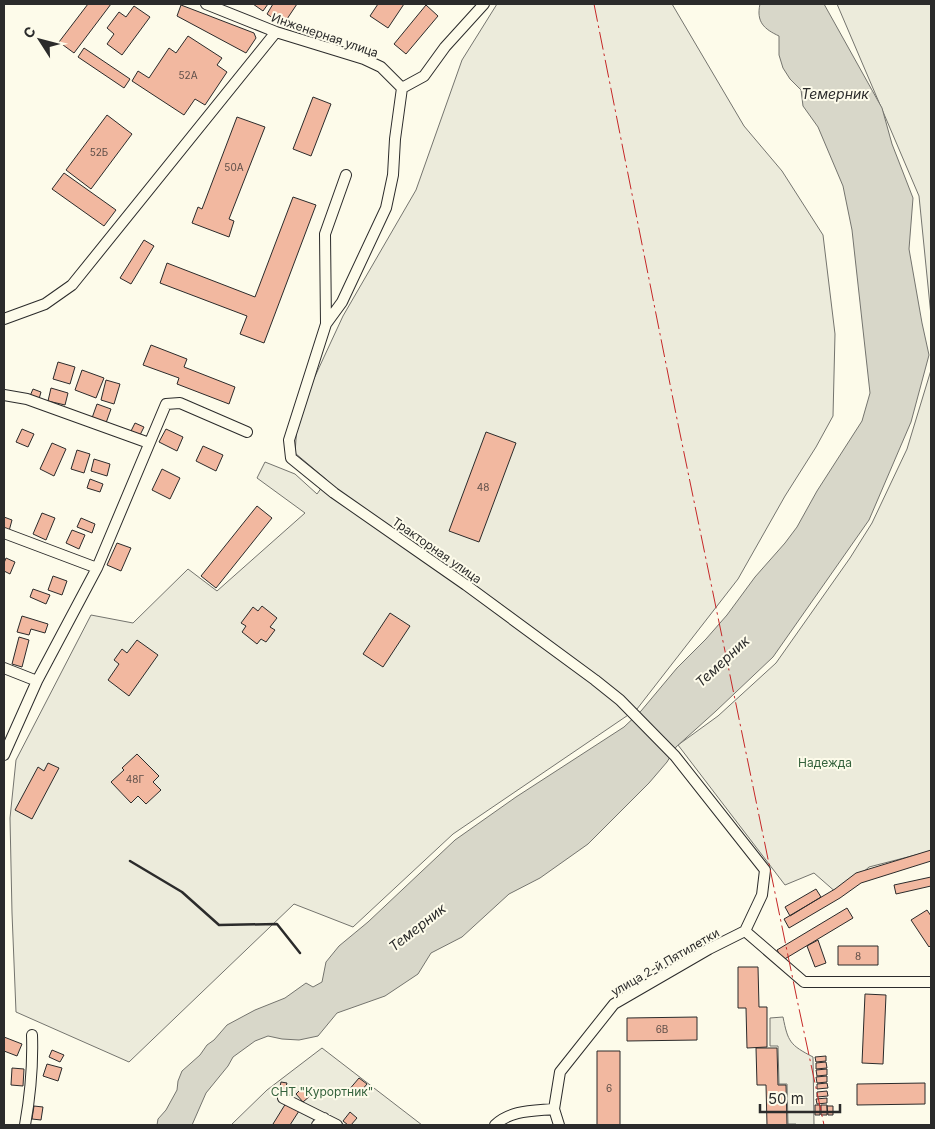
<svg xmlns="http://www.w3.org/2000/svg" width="935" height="1129" viewBox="0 0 935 1129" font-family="Inter,sans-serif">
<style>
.green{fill:#ecebdb;stroke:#74746e}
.water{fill:#d8d7c9;stroke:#74746e}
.building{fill:#f2b8a0;stroke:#2b2b2b}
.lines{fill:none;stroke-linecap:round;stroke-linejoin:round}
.minor-casing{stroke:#2b2b2b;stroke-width:12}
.minor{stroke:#fdfbea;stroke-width:10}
.wall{stroke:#2b2b2b;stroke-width:2.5}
.power{stroke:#c62828;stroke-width:1;stroke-dasharray:18 4 2.5 4;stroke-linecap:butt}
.labels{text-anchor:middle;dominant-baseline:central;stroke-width:4;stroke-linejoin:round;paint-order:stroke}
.number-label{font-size:10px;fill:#5d4e48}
.street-label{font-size:12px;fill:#2b2b2b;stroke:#fdfbea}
.park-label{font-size:12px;fill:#34623c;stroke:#fdfbea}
.water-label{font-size:14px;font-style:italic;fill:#2b2b2b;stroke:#fdfbea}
</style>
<rect width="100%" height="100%" fill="#fdfbea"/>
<!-- green -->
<path class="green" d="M497,4H672L744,126L782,171L823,235L835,334L833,416L816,447L785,496L738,579L637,709L453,834L353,927L294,904L129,1062L16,1012L12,913L10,818L16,760L91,615L133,623L188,569L217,591L305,513L257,478L265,462L295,474L317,494L327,480L295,453L297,426L311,385L343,316L416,190L462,60Z
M837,4H931V316L919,196Z
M931,370V851L869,867L838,894L814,873L785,885L678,745L718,716L776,663L850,558L872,523L907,449Z
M783,1017C788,1042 790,1045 813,1057L814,1125H796V1124H788L787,1084H779L778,1046H770V1018Z
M322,1048L422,1125H231L267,1090Z"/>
<!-- water -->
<path class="water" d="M760,4H824L882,108L892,144L913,198L909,249L922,323L929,355L911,422L869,520L773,657L716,711L676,747L667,762L649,783L588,844L540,878L509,894L462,937L431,953L418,974L385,996L337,1013L318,1036L299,1040L282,1039L268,1036L255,1041L233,1057L228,1066L206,1093L192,1125H157L158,1119L166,1110L177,1090L178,1081L182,1071L200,1055L207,1045L214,1040L227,1025L255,1010L285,998L306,983L313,987L322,982L326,962L339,946L368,922L455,840L516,797L624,727L641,711L677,668L706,639L727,615L755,577L785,543L797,527L817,491L862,421L870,393L852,230L843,186L818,127L803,106L801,90L790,79L783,68L779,55V36C764,29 756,22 760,4Z"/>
<!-- building -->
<path class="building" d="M88,4H111L74,53L59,42Z
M253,4H268L263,11Z
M273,4H297L283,25L267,14Z
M378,4H404L388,28L370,16Z
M181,5L254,33L256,38L246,53L177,16Z
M426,5L438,16L406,54L394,44Z
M134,6L150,17L122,55L107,44L114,34L107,28L119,12L126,17Z
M188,36L222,58L217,65L227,72L205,105L195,99L184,115L132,81L138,71L149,78L169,48L176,53Z
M84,48L130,79L124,88L78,57Z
M313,97L331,104L311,156L293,149Z
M107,115L132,134L91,189L66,170Z
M237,117L265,127L229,219L234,221L229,237L192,223L198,207L202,209Z
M64,173L116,210L104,226L52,189Z
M293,197L316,205L264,343L240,334L247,316L160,283L167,263L255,297Z
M144,240L154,246L131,284L120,278Z
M151,345L187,359L184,367L235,387L229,404L177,384L179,378L143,365Z
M58,362L75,367L70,384L53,379Z
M82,370L104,378L96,398L75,390Z
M106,380L120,384L114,404L101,400Z
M51,388L68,393L65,405L48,401Z
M33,389L41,392L39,399L30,396Z
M97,404L111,409L106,423L92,418Z
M135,423L144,427L140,435L131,431Z
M22,429L34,434L28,447L16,442Z
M166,429L183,437L177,451L159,442Z
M486,432L516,443L479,542L449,531Z
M52,443L66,449L54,476L40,469Z
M203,446L223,455L216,471L196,461Z
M77,450L90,454L84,473L71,469Z
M94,459L110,464L107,476L91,471Z
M162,469L180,478L170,499L152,490Z
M90,479L103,484L100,492L87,488Z
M257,506L272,518L216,588L201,576Z
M42,513L55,518L46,540L33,534Z
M4,517L12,520L9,531L4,529Z
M81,518L95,524L92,533L77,527Z
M72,530L85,535L79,549L66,543Z
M117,543L131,548L121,571L107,565Z
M6,558L15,562L10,574L4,571V563Z
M53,576L67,581L62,595L48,590Z
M33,589L50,595L46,604L30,597Z
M262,606L277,618L270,627L275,630L266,642L261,639L257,644L242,632L246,626L241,623L253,607L258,611Z
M390,613L410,626L383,667L363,654Z
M22,616L48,624L45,633L31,629L29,635L17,632Z
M19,637L29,640L22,667L12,664Z
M137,640L158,655L129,696L108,680L119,664L114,660L122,649L127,653Z
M137,754L159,776L153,782L161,790L146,804L138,796L131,803L111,782L124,770L122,768Z
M48,763L59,768L32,819L15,810L38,767L44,771Z
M931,850V861L861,883L840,898L789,928L784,919L835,889L856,873Z
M931,877V886L896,894L894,885Z
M816,889L821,897L790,916L785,907Z
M847,908L853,918L783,960L777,950Z
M927,910L931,916V945L929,947L911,920Z
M818,940L826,963L815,967L807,946Z
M838,946H878V965H838Z
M738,967H758L759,1007H767V1047L747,1048L746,1008H738Z
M865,994L886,995L883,1064L862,1063Z
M697,1017V1040L627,1041V1018Z
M4,1037L22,1044L17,1056L4,1051Z
M756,1048H777L778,1085H786L787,1125H795H767L766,1085H757Z
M52,1050L64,1055L60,1062L49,1057Z
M597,1051H620V1125H597Z
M826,1056V1061L816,1062L815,1057Z
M826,1062L827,1068L816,1069V1063Z
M47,1064L62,1068L58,1081L43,1076Z
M12,1068L24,1069L23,1086L11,1085Z
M827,1069V1075L817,1076L816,1070Z
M827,1076V1082L817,1083L816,1077Z
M359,1078L367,1084L356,1097L348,1091Z
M281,1082L287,1083L284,1093L279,1091Z
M827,1083L828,1088L817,1089V1084Z
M925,1083V1104L857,1105V1084Z
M302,1088L310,1096L303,1102L296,1094Z
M827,1091L828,1096L817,1097V1092Z
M827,1098V1103L817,1104L816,1099Z
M286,1103L299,1111L290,1125H275L273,1124Z
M815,1105H820V1115H815Z
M821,1105H827V1115H821Z
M34,1106L43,1107L41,1120L32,1119Z
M827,1106H833V1115H828Z
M350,1112L357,1118L351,1125H348L343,1121Z"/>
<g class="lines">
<defs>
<path id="minor" d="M206,4L276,32L364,59L381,67L402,88
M402,88L424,76L445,47L484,4
M346,175L325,234L326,324L289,440L291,458L334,493L466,585L595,680L620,700L675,756L765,870L762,895L745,931
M4,319L45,304L72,285L276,32
M326,324L342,302L386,208L393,175L395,139L402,88
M4,395L27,399L149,443
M4,533L97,568
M4,668L37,681
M4,755L37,681L97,568L166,404L180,403L247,432
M283,1098L337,1125
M25,1125C30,1097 33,1064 32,1035
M317,1125L324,1118
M495,1125C510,1110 534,1111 554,1109
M559,1125L554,1109L560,1072L614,1004L709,949L745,931L804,982H931"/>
</defs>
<!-- minor casing -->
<use href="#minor" class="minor-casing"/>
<!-- minor -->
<use href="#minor" class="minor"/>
<!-- wall -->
<path class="wall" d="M130,861L182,892L219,925L277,924L300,953"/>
<!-- power -->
<path class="power" d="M594,4L677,419L798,1004L824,1125"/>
</g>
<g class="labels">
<!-- number labels -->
<g class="number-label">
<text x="188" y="75">52А</text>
<text x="99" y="152">52Б</text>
<text x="234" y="167">50А</text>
<text x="483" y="487">48</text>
<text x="135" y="779">48Г</text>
<text x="858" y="956">8</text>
<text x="662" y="1029">6В</text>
<text x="609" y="1088">6</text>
</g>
<!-- street labels -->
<g class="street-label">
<text transform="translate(325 35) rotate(19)">Инженерная улица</text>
<text transform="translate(437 550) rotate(35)">Тракторная улица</text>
<text transform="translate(665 962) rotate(-30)">улица 2-й Пятилетки</text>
</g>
<!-- park labels -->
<g class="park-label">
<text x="825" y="762">Надежда</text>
<text x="322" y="1091">СНТ "Курортник"</text>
</g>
<!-- water labels -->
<g class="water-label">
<text x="835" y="93">Темерник</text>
<text transform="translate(722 661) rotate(-43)">Темерник</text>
<text transform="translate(417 927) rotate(-38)">Темерник</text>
</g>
</g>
<!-- border -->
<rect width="935" height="1129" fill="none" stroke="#2b2b2b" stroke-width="10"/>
<!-- north arrow -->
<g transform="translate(40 40) rotate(306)" stroke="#fdfbea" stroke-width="4" paint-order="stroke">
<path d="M0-4L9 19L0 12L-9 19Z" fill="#2b2b2b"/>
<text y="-8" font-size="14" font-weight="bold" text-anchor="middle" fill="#2b2b2b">С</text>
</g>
<!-- scale -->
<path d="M760 1104v8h80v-8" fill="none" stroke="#2b2b2b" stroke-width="2.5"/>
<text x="768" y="1104" font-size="15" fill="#2b2b2b" stroke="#fdfbea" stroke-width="4" paint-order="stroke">50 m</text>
</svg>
